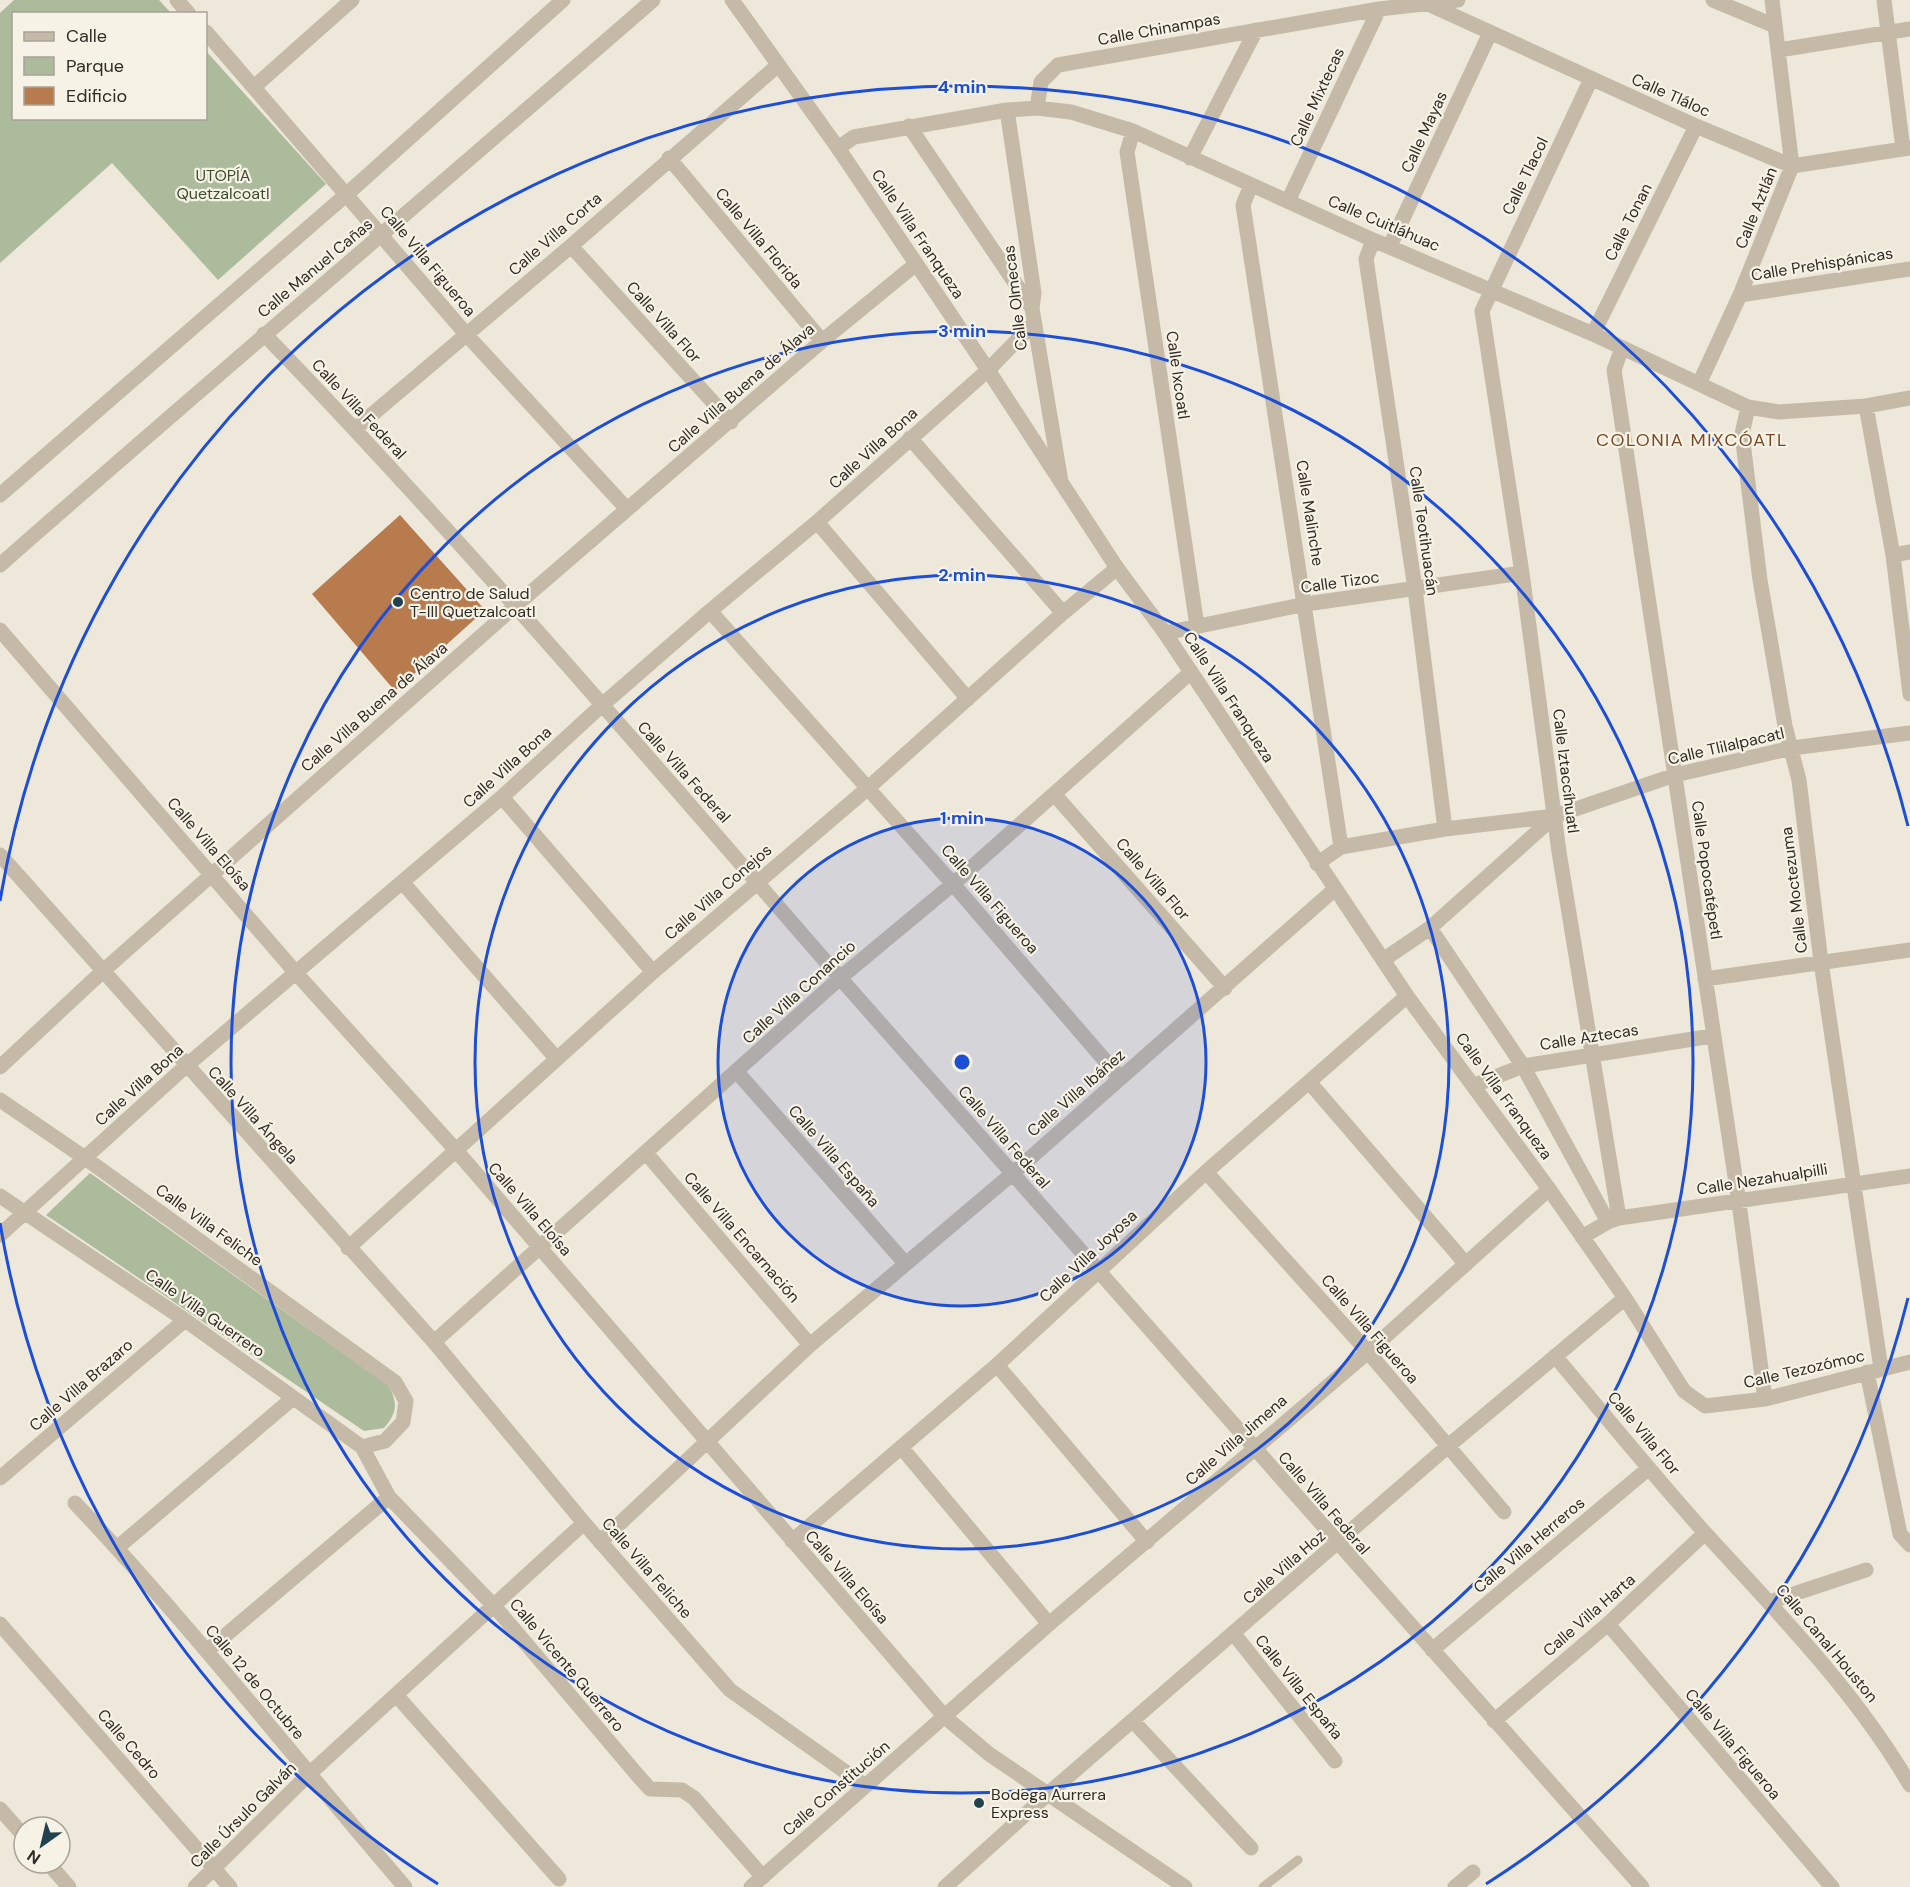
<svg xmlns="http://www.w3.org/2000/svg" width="1910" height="1887" viewBox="0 0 1910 1887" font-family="'DM Sans',sans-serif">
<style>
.green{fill:#abbb9c}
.building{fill:#b87b4e}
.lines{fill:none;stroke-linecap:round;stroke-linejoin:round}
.service{stroke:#c4baa7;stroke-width:9}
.minor{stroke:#c4baa7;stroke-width:15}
.tertiary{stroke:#c4baa7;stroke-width:15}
.ring{fill:none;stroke:#1d4ed8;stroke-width:3}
.poi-dot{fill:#21434f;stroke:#f6f2e5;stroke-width:2}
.labels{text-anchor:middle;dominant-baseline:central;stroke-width:4.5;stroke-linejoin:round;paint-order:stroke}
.street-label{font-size:16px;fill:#322c27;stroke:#f6f2e5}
.park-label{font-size:16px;fill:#3c4d2d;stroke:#f6f2e5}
.poi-label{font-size:16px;fill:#322c27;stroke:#f6f2e5;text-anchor:start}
.neighbourhood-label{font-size:18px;letter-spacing:1.5px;fill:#784a29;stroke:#f6f2e5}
.centre{fill:#1d4ed8;stroke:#f6f2e5;stroke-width:3}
.ring-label{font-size:18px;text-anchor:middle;font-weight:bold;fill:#1d4ed8;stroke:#f6f2e5;stroke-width:4.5;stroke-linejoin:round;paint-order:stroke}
</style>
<rect width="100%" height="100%" fill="#eee8da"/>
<!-- green -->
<path class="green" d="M14,0H159L171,13L14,14V118H206V51L326,184L218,280L112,163L0,263V13Z
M90,1173L389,1386C398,1404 397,1413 384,1428L364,1431L46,1215Z"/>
<!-- building -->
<path class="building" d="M400,515L485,610L395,691L312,594Z"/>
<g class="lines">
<!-- service -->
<path class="service" d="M1263,1887L1298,1860"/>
<!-- minor -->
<path class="minor" d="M177,0L189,14
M1713,0L1775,26
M1884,0L1903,149
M1428,4L1696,126L1792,166L1910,148
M206,32L466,334L627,509
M1779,50L1910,29
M254,87L352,0
M1037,108L1041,82L1058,65L1379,9L1458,0
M1007,110L1034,293L1032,308L1061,482
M909,126L1032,308
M1133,131L1127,152L1197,626
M838,148L854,137L1007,110L1037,108L1071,112L1133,131L1373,240L1593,334L1748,407L1779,412L1866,406L1910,398
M669,158L822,341
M1190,158L1256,30
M1251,185L1243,205L1341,847
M1288,201L1379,9
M1373,240L1366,259L1415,589L1445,829
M571,246L731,422
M1390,246L1490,33
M1740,295L1910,269
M264,334C464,541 652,762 841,979C1106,1283 1374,1585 1642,1887
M1593,334L1696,126
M1622,348L1614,370L1739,1203L1765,1399
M1699,384L1740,295L1792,166L1772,0
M1866,406L1893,555L1910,694
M1748,407L1742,434L1760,580L1785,726L1799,780L1821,962L1881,1369
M355,429L571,246L777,66
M910,438L1063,613
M817,522L968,699
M1893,555L1910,552
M710,611L953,884L1120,1078
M0,630L296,973L454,1148L945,1717L989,1754L1185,1887
M1165,633L1306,604L1522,573
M1054,794L1225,988
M502,797L653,972
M0,855L434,1342L584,1523L730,1690L864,1785
M1317,864L1341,847L1445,829L1555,816L1675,775L1792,748L1910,733
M403,883L556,1058
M1430,928L1523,1066L1608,1222
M1383,960L1430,928L1555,816
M1705,979L1910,950
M0,1067L103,971L514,607L822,341L916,264
M737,1072L905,1263
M1310,1083L1466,1264
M1475,1085L1523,1066L1712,1036
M0,1100L85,1158L395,1382L406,1401L403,1422L385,1441L362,1447
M646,1153L810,1345
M1206,1172L1368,1352L1504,1512
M1549,1189L1625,1298L1684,1391L1705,1406L1765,1399L1910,1362
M0,1196L185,1320L362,1447L389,1497L495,1607L640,1778L650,1789L682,1790L694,1798L763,1877
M1619,1218L1910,1176
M0,1235L186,1066L502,797L601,706L710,611L817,522L988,370L1034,323
M1582,1237L1608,1222L1619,1218L1559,852L1522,573L1482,311L1591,79
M348,1248L653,972L868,788L1063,613L1117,568
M434,1342L840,978L953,884L1191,672
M1555,1356C1605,1416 1654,1476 1706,1534C1778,1613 1856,1692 1910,1785
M997,1365L1147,1542
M1867,1372L1900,1534L1910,1545
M901,1447L1049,1624
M0,1478L185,1320
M75,1503C191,1626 295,1759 405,1887
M792,1541L997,1365L1206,1172L1407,996
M600,1542L810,1345L1012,1174L1335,889
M117,1548L293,1398
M1769,1602L1866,1570
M0,1624L230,1887
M1608,1624L1832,1887
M1234,1634L1335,1761
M1432,1650L1649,1468
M207,1651L389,1497
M397,1696L559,1879
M1133,1721L1251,1848
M1494,1721L1608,1624L1705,1533
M0,1809L24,1836
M48,1863L69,1887
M195,1887L308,1775L584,1523
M945,1887L1049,1793L1447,1447L1625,1298
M1455,1887L1473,1872"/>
<!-- tertiary -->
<path class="tertiary" d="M732,0L838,148L988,370L1117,568L1165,633L1407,996L1549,1189L1368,1352L1049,1624L751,1887
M0,495L347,194L563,0
M0,565C216,375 436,189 653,0"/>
</g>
<!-- distance rings -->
<circle cx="962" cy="1062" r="244" fill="#1d4ed8" fill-opacity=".12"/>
<g class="ring">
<circle cx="962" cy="1062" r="244"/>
<circle cx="962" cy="1062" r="487"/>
<circle cx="962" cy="1062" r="731"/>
<path d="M1908 1298A975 975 0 0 1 1486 1884M438 1884A975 975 0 0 1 0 1223M0 901A975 975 0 0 1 1908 826"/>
</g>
<!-- markers -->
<g class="poi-dot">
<circle cx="398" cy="602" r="6"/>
<circle cx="979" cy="1803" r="6"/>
</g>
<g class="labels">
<!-- street labels -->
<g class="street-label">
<text transform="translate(1159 29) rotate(-10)">Calle Chinampas</text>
<text transform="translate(1671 95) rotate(24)">Calle Tláloc</text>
<text transform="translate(1317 97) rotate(-65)">Calle Mixtecas</text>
<text transform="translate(1424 132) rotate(-65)">Calle Mayas</text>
<text transform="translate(1525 176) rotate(-64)">Calle Tlacol</text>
<text transform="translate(1756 208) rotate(-68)">Calle Aztlán</text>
<text transform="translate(1628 222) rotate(-63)">Calle Tonan</text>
<text transform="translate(1384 223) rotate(23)">Calle Cuitláhuac</text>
<text transform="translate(555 234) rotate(-41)">Calle Villa Corta</text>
<text transform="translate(918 234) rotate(56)">Calle Villa Franqueza</text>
<text transform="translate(759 238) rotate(50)">Calle Villa Florida</text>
<text transform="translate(428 261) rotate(50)">Calle Villa Figueroa</text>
<text transform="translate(1822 264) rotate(-9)">Calle Prehispánicas</text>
<text transform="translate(315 268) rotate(-40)">Calle Manuel Cañas</text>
<text transform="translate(1015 298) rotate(-97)">Calle Olmecas</text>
<text transform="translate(664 322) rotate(48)">Calle Villa Flor</text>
<text transform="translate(1178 375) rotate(82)">Calle Ixcoatl</text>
<text transform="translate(741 388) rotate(-41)">Calle Villa Buena de Álava</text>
<text transform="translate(359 409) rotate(47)">Calle Villa Federal</text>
<text transform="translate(873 448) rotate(-42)">Calle Villa Bona</text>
<text transform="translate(1310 513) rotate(81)">Calle Malinche</text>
<text transform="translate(1424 531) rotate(82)">Calle Teotihuacán</text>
<text transform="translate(1340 582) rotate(-8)">Calle Tizoc</text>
<text transform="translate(1229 697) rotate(57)">Calle Villa Franqueza</text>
<text transform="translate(374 707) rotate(-41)">Calle Villa Buena de Álava</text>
<text transform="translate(1726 746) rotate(-13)">Calle Tlilalpacatl</text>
<text transform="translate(507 767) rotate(-42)">Calle Villa Bona</text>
<text transform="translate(1566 771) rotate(83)">Calle Iztaccíhuatl</text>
<text transform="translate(684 772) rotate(48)">Calle Villa Federal</text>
<text transform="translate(209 844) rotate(49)">Calle Villa Eloísa</text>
<text transform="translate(1707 870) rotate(82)">Calle Popocatépetl</text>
<text transform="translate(1153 879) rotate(49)">Calle Villa Flor</text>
<text transform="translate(1794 890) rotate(-97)">Calle Moctezuma</text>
<text transform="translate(718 892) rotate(-41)">Calle Villa Conejos</text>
<text transform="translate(990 899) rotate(49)">Calle Villa Figueroa</text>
<text transform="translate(799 992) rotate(-42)">Calle Villa Conancio</text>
<text transform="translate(1589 1037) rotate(-9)">Calle Aztecas</text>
<text transform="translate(139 1085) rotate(-42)">Calle Villa Bona</text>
<text transform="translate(1076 1093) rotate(-41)">Calle Villa Ibáñez</text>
<text transform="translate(1504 1096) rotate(54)">Calle Villa Franqueza</text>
<text transform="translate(253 1115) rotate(48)">Calle Villa Ángela</text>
<text transform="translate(1004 1137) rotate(49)">Calle Villa Federal</text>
<text transform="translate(834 1156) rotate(49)">Calle Villa España</text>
<text transform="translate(1762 1179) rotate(-9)">Calle Nezahualpilli</text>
<text transform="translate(530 1209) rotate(49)">Calle Villa Eloísa</text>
<text transform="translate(209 1225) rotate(36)">Calle Villa Feliche</text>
<text transform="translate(742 1237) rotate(49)">Calle Villa Encarnación</text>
<text transform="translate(1088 1256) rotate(-43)">Calle Villa Joyosa</text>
<text transform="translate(205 1313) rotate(35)">Calle Villa Guerrero</text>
<text transform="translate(1370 1329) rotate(49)">Calle Villa Figueroa</text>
<text transform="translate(1804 1369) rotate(-13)">Calle Tezozómoc</text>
<text transform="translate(81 1385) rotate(-41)">Calle Villa Brazaro</text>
<text transform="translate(1644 1433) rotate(50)">Calle Villa Flor</text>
<text transform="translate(1236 1440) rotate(-41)">Calle Villa Jimena</text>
<text transform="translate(1324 1503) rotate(49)">Calle Villa Federal</text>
<text transform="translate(1529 1545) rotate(-40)">Calle Villa Herreros</text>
<text transform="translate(1284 1567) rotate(-41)">Calle Villa Hoz</text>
<text transform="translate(647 1568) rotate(49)">Calle Villa Feliche</text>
<text transform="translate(847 1577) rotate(49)">Calle Villa Eloísa</text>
<text transform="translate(1589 1615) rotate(-41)">Calle Villa Harta</text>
<text transform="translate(1827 1643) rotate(50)">Calle Canal Houston</text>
<text transform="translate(567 1665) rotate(50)">Calle Vicente Guerrero</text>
<text transform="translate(255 1682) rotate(50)">Calle 12 de Octubre</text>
<text transform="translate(1299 1687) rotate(51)">Calle Villa España</text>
<text transform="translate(129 1744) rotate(49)">Calle Cedro</text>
<text transform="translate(1733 1744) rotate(50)">Calle Villa Figueroa</text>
<text transform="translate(836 1788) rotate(-41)">Calle Constitución</text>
<text transform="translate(243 1815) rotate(-45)">Calle Úrsulo Galván</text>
</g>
<!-- park labels -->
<g class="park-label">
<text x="223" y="175">UTOPÍA<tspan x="223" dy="18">Quetzalcoatl</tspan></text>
</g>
<!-- poi labels -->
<g class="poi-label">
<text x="410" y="593">Centro de Salud<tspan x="410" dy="18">T-III Quetzalcoatl</tspan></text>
<text x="991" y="1794">Bodega Aurrera<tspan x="991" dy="18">Express</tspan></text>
</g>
<!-- neighbourhood labels -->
<g class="neighbourhood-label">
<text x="1692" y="440">COLONIA MIXCÓATL</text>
</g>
</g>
<circle cx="962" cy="1062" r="9" class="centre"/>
<g class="ring-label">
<text x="962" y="93">4 min</text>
<text x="962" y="337">3 min</text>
<text x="962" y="581">2 min</text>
<text x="962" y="824">1 min</text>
</g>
<!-- legend -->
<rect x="12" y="12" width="195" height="108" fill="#f6f2e5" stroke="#a8a399" stroke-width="1.5"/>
<rect x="24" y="32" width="30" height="9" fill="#c4baa7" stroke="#a8a399" stroke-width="1.5"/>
<text x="66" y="42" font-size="18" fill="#322c27">Calle</text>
<rect x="24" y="57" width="30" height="18" fill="#abbb9c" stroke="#a8a399" stroke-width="1.5"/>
<text x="66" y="72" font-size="18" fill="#322c27">Parque</text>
<rect x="24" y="87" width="30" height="18" fill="#b87b4e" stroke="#a8a399" stroke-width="1.5"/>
<text x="66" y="102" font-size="18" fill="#322c27">Edificio</text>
<!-- north arrow -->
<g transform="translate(42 1845) rotate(214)"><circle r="28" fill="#f6f2e5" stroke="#a8a399" stroke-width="1.5"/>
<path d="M0-4.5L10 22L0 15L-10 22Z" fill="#21434f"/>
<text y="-9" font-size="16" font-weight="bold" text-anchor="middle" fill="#322c27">N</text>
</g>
</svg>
